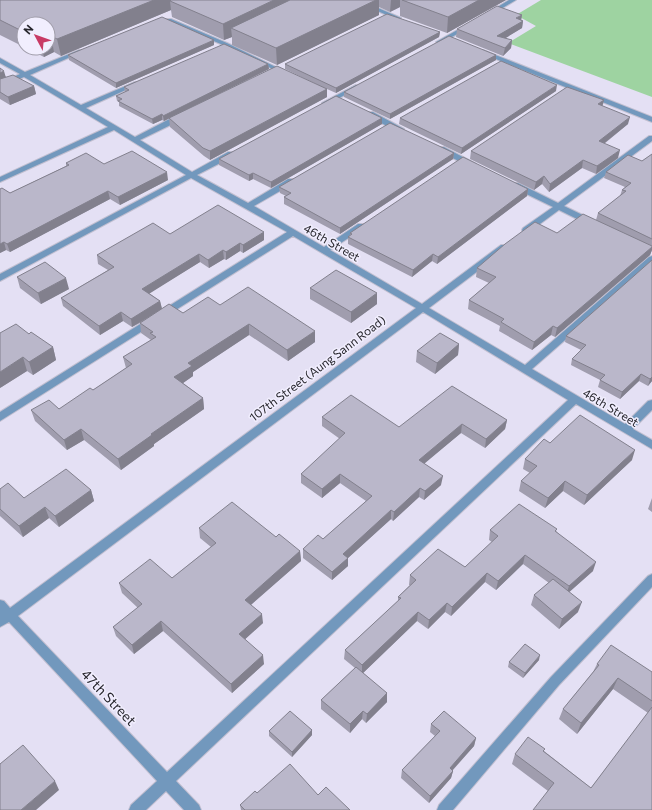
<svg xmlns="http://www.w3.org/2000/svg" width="652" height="810" viewBox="0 0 652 810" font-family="Commissioner,sans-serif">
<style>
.green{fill:#9ed3a1}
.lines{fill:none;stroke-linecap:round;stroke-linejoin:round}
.minor-casing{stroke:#c2bfd0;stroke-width:2}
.minor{fill:#7298bd;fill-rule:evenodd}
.wall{fill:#a09dae}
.shaded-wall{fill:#82808d}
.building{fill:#bab7ca;stroke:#82808d}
.labels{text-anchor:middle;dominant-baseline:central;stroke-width:3;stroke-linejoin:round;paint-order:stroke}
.street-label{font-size:12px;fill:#28272e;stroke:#f1eefe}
.near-street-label{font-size:14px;fill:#28272e;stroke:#f1eefe}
</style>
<rect width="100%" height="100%" fill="#e4e0f4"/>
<!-- green -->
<path class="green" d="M541,0H652V97L508,43L536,26L516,15Z"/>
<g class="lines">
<defs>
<path id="minor" d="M352,0H360L401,18L396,19Z
M509,0H516L491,15L486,14Z
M167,19H171L227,43L288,73L283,74L223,45L167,21Z
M468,24L471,26L470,27L441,43L436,42Z
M79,50L84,51L30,75L81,105L135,82H139V84L86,108L135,137L179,114H185V118L140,140L192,172L228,152H234V156L197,175L248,203L288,179H294V183L254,206L324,247L358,224H364L365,226L364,228L330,250L422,304L501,245H507L508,247L507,249L429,308L525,365L649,257L652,256V264L532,369L625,424L648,401L652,400V410L633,429L652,440V449L576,404L176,781L199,805L201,810H184L166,791L146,810H129L131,805L157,781L9,622L0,627V600L4,601L10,608L416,308L293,236L0,421V412L287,232L191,178L0,281V274L186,175L114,130L0,182V177L108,127L24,77L0,87V83L20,74L0,63V58L25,72ZM423,312L568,400L167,772L18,616Z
M483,50L652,117V122L481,53V51Z
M356,85L359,87L358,88L328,104L326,105L322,103Z
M367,112H373L404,129L400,131H397L367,116Z
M649,136H652V141L564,206L593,220L594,222L593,224H587L559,210L529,232H523L522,230L523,228L553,207L512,187V183H518L558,203Z
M438,147H444L476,164L475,166H469L438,151Z
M652,574V587L559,685L453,810H437L439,805L551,677L648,576Z"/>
</defs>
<!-- minor casing -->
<use href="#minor" class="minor-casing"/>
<!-- minor -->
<use href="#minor" class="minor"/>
</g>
<!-- wall -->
<path class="wall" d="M0,0H506L447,33L400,16V7L390,12L379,7V15L277,65L232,45V37L224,40L172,17L171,10L61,56L54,52L44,57L26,48H48V24H24V47L0,35Z
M521,20L523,21L522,28L505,38L512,40L511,48L503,56L456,37L457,29Z
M440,32L439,37L336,93L327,89V97L210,160L204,156L170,127L169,118L164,121L162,120L153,124L119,106V102L117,101L116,96L125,92L124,87L268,64L269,69L188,109L324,88L285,69V64Z
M214,45L116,88L69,60L68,55Z
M496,55V60L390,119L344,97V92Z
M0,68L6,77L34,86L36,94L10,105L0,99Z
M556,91L461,154L399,124L400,118Z
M602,106L628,124L604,144L618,158L596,174L582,168L549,192L542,184L534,190L470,159L471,151Z
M382,124L271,188L253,179L249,181L219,165V159Z
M454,153L453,159L340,234L284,204V197L286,196L280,193L279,187Z
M652,154V250L650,255L555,337L551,335L532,350L499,331L500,326L468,309L469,300L489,283L476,277L477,268L557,233L596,220L598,213L620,196L622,190L625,187L604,178L606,172L642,161Z
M66,163L104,164L168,180L120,205L110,199L10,252L6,250L0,253L10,193L66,166Z
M528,189L527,196L437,264L432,261L412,277L348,244V237L350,235V233Z
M264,232V240L243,253L240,251L226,260L224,259L209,268L200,262L149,293L160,301L162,309L183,313L220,305L315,342L288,361L249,335L193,372V376L183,383L203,398L204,409L154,444V446L121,470L84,440L67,450L35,421L31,410L59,409L93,390L126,368L123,357L151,340L141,333L140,323L132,327L123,321L100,335L63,306L61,298L108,270L98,264L97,255L170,234Z
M652,260V381L648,386L639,381L620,399L598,387L600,380L571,365L572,359L581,350L565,342L566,336Z
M17,277L69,289L41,304L20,288Z
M310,288L377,293V304L351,323L310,299Z
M29,334L53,347L56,360L33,375L27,371L0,388Z
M459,344L458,355L435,374L416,362L417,351Z
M322,417L399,427L507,420L505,429L485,448L461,433L424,463L441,485L424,500L419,497L393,521L391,519L348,558V566L332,580L303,558V549L323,539L366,501L340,483L322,498L301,483V474L340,439L322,426Z
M550,443L632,460L584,505L563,491L545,508L519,491L521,481L530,473L523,469L525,459Z
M0,489L24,498L91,490L94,501L59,527L49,518L23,537L0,516Z
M652,498V512L648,509Z
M199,528L276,537L300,551L301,561L251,605L263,623L245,639L264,664L232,693L163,631L134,654L116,636L113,627L138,608L122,593L119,583L172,578L211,547L200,538Z
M557,529L556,531L593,571L569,592L578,612L559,629L531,605L534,595L549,583L523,564L496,590L485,582L451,616L445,612L428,629L417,621L363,673L387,702L366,723L362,719L350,733L321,709V700L355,668L344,659L345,650L398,601V597L410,585H409L410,575L465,567L492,542L489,540L490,530Z
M539,660L523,678L508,667L509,662Z
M597,664L652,672V810L548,791L512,764L515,754L544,751L591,788L648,713L613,689L577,734L559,719L563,709L593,672Z
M431,724L476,738L474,746L453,770V771L451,778L429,803L401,778L402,770L435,736L430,732Z
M269,731L312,735L292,757L269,736Z
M257,793L318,795L350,810H241L240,805Z"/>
<!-- shaded-wall -->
<path class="shaded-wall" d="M154,0H196L170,1L171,10L61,56L57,39Z
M274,0H309L231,28L232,37L224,40L223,24Z
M376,0H379V15L277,65L276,48Z
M391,0H400V7L390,12Z
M479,0H506L447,33L448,17Z
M522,15L521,22L523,21L522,28L496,44L497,36L516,18Z
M440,32L439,37L336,93V88Z
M51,36L54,52L44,57L42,48H48V37Z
M214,40V45L116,88V83Z
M512,40L511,48L503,56L505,48Z
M496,55V60L390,119V114Z
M268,64L269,69L164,121L163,116Z
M4,71L6,78L0,81V73Z
M557,85L556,91L461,154L462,148Z
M34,86L36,94L10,105L8,97Z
M327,89V97L210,160V151Z
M604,100L602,108L598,104Z
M162,114V120L153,124L152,119Z
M630,117L628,124L597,149L599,141Z
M382,118V124L271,188V182Z
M620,150L618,158L596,174L597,166Z
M454,153L453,159L340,234V228Z
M583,160L582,168L549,192L550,184Z
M167,172L168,180L120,205L118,197Z
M253,173V179L249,181V175Z
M544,176L542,184L534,190L536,182Z
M528,189L527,196L437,264L438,257Z
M108,191L110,199L10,252L7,244Z
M264,232V240L243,253V245Z
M4,242L6,250L0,253V244Z
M240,243V251L226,260V252Z
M652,247V250L650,255L555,337L557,328Z
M223,250L224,259L209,268L208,260Z
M199,254L200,262L144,297L142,289Z
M433,254L432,261L412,277L413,270Z
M66,278L69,289L41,304L38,293Z
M377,293V304L351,323V312Z
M160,301L162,309L132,327L131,319Z
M121,312L123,321L100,335L99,326Z
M249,324V335L193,372V376L176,388L174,377L188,363Z
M553,326L551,335L532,350L534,342Z
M315,331V342L288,361L287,350Z
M459,344L458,355L435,374L437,363Z
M53,347L56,360L33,375L29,362Z
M23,357L27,371L0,388V372Z
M641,374L639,381L620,399L622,392Z
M652,377V381L648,386L650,379Z
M203,398L204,409L154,444V446L121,470L118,459L151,434Z
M507,420L505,429L485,448L486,439Z
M462,424L461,433L418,469L419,460Z
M81,429L84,440L67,450L64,440Z
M635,450L632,460L584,505L587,495Z
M340,474V483L322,498V489Z
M443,476L441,485L424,500L425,491Z
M565,481L563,491L545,508L548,498Z
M420,488L419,497L393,521L394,512Z
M91,490L94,501L59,527L55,516Z
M45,507L49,518L23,537L19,526Z
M391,510V519L348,558V566L332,580V572L343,554Z
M300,551L301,561L246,609L245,600Z
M525,555L523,564L496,590L498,581Z
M596,562L593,571L566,595L569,586Z
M487,573L485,582L451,616L452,607Z
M582,602L578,612L559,629L562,619Z
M447,603L445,612L428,629L429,620Z
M418,612L417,621L362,674V665Z
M262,614L263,623L241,643L239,634Z
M161,621L163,631L134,654L132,645Z
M263,655L264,664L232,693L231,684Z
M540,655L539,660L523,678L525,673Z
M618,678L613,689L577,734L581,723Z
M387,693V702L366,723L367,714Z
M363,711L362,719L350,733V724Z
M312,730V735L292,757V752Z
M476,738L474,746L448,775L450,768Z
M453,771L451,778L429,803L430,796Z
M55,781L59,790L36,810H21Z"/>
<!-- building -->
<path class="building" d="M0,0H154L57,39L51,36L48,37V24H24V32L0,20Z
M171,0H274L223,24L170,1Z
M290,0H376L276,48L231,28Z
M402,0H479L448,17Z
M497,6L522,15L516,18L523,21L497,36L512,40L505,48L457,29Z
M387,14L440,32L336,88L285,64Z
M162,17L214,40L116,83L68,55Z
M449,36L496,55L390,114L344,92Z
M224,44L268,64L163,116L162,114L152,119L118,101L122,99L116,96L129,90L124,87Z
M501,61L557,85L462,148L400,118Z
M277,66L327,89L210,151L203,148L169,118Z
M0,68L4,71L0,73Z
M13,75L34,86L8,97L0,92V79Z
M567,87L604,100L598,104L630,117L599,141L620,150L597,166L583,160L550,184L544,176L536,182L471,151Z
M336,96L382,118L271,182L253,173L249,175L219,159Z
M390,123L454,153L340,228L284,197L291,193L279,187Z
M132,151L167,172L118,197L108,191L7,244L4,242L0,244V189L2,188L10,193L69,165L66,163L86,153L104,164Z
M652,154V239L598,213L626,191L622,190L631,183L606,172L628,155L642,161Z
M463,157L528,189L438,257L433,254L413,270L348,237L352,234L350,233Z
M218,205L264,232L243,245L240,243L226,252L223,250L208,260L199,254L142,289L160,301L131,319L121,312L99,326L61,298L114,267L97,255L153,223L170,234Z
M583,214L652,246V247L557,328L553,326L534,342L501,322L504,319L469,300L496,277L477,268L505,244L535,222L557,233Z
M652,260V377L650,379L641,374L622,392L600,380L605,375L572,359L586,345L566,336Z
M45,262L66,278L38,293L17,277Z
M336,270L377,293L351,312L310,288Z
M248,287L315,331L287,350L249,324L188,363L192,366L174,377L203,398L151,434L152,435L118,459L81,429L64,440L31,410L49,400L59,409L90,388L93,390L132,364L123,357L156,337L150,333L153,332L140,323L169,304L183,313L208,297L220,305Z
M16,324L29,334L31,332L53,347L29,362L23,357L0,372V333Z
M440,333L459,344L437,363L417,351Z
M452,386L507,420L486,439L462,424L419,460L443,476L425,491L420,488L394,512L391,510L343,554L348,558L332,572L303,549L318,535L323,539L372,496L340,474L322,489L301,474L345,433L322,417L351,395L399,427Z
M580,415L635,450L587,495L565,481L548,498L521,481L537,466L525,459L544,439L550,443Z
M66,469L91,490L55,516L45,507L19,526L0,509V489L8,483L24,498Z
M232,502L276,537L279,534L300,551L245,600L262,614L239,634L263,655L231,684L161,621L132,645L113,627L142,604L119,583L150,559L172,578L216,543L199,528Z
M519,504L557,529L555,531L596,562L569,586L525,555L498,581L487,573L452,607L447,603L429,620L418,612L362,665L345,650L401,598L398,597L416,580L410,575L438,549L465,567L498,536L490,530Z
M553,579L582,602L562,619L534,595Z
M525,644L540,655L525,673L509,662Z
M611,645L652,672V701L618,678L581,723L563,709L599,665L597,664Z
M356,667L387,693L367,714L363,711L350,724L321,700Z
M652,707V810H533L554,783L515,754L528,737L545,749L543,751L591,788Z
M290,711L312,730L292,752L269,731Z
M444,711L476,738L450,768L453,771L430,796L402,770L440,731L431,724Z
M23,745L55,781L21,810H0V764Z
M290,764L318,795L326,787L350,810H245L240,805L255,791L257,793Z"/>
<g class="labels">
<!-- street labels -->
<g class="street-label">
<text transform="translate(332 242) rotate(30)">46th Street</text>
<text transform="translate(317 368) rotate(-37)">107th Street (Aung Sann Road)</text>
<text transform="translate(611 407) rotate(31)">46th Street</text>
</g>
<!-- near-street labels -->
<g class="near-street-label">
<text transform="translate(109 697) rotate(46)">47th Street</text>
</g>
</g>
<!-- north arrow -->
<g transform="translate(36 36) rotate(311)"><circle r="19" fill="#f1eefe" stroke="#a19eab"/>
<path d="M0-3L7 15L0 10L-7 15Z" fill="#c83a65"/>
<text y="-6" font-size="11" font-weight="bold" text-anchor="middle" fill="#28272e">N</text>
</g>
</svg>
